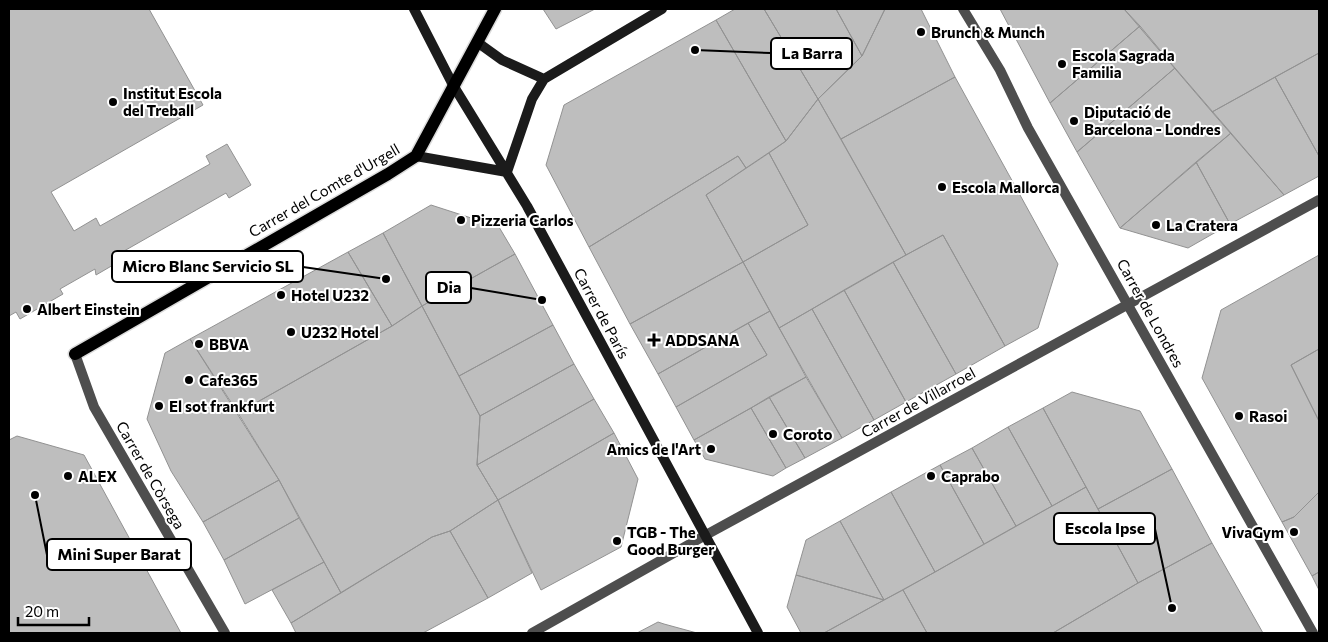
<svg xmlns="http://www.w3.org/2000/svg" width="1328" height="642" viewBox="0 0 1328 642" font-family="Commissioner,sans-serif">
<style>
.building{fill:#bebebe;stroke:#929292}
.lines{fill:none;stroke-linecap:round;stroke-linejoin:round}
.primary-casing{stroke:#dbdbdb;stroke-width:15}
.minor{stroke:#4e4e4e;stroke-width:10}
.tertiary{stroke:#4e4e4e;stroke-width:10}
.secondary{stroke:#1b1b1b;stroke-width:10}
.primary{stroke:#000;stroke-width:12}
.poi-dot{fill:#000;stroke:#fff;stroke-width:2}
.labels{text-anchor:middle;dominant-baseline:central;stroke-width:4;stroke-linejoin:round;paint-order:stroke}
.poi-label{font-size:15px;font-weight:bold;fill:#000;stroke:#fff;text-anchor:start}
.street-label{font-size:15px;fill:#000;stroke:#fff}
.leader{fill:none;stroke:#000;stroke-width:2}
.callout-dot{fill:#000;stroke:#fff;stroke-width:2}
.callout{fill:#fff;stroke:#000;stroke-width:2}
.callout-label{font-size:16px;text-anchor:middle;font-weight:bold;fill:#000}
</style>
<rect width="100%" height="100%" fill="#fff"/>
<!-- building -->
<path class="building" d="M9,9H149L203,105L51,192L74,231L96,218L100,226L210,164L206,156L227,144L251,185L229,198L226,193L117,255L120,261L96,275L95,269L60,289L63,294L20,319L16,312L9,316Z
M543,9H595L556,29Z
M735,9H764L818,99L786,141L716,20Z
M764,9H836L862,56L818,99Z
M836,9H885L862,56Z
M885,9H921L955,77L841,139L818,99L862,56Z
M1000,9H1124L1140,26L1050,103Z
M1124,9H1319V53L1212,112Z
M716,20L786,141L746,168L738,156L589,247L546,165L564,105Z
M1140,26L1175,68L1077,152L1050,103Z
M1319,53V156L1275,77Z
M1175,68L1231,133L1120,228L1077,152Z
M955,77L1058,264L1038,328L1005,346L943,235L906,255L841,139Z
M1275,77L1319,156V176L1284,195L1212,112Z
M818,99L906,255L779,328L743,262L808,225L769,153L786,141Z
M1231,133L1284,195L1230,224L1196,162Z
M769,153L808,225L743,262L706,195Z
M738,156L746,168L706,195L743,262L630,324L589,247Z
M1196,162L1230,224L1188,248L1120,228Z
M431,205L499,227L515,254L422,306L383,233Z
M383,233L422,306L392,326L348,252Z
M943,235L1005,346L956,374L893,262Z
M348,252L392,326L238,413L190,339Z
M515,254L553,325L459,376L422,306Z
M1319,255V349L1291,365L1319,421V492L1294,517L1282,522L1202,378L1221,310Z
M743,262L770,311L658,374L630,324Z
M893,262L956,374L906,402L844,290Z
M844,290L906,402L874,420L812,309Z
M422,306L480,416L477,465L498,500L450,531L432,537L341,593L279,480L238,413L392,326Z
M812,309L874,420L842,438L779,328Z
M770,311L806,377L694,440L676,407L767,355L748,323Z
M748,323L767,355L676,407L658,374Z
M553,325L574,364L480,416L459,376Z
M190,339L279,480L203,522L171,471L147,419L165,353Z
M1319,349V421L1291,365Z
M574,364L594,399L477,465L480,416Z
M806,377L842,438L805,458L769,397Z
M1072,392L1140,411L1172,469L1098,509L1043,408Z
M769,397L805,458L786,468L751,408Z
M594,399L614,433L498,500L477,465Z
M751,408L786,468L773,476L705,459L694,440Z
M1043,408L1086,487L1052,506L1008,427Z
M1008,427L1052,506L1016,526L972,448Z
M614,433L638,479L621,547L541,590L498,500Z
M17,436L84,455L181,633H9V440Z
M972,448L1016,526L984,544L940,465Z
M940,465L984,544L935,572L891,492Z
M1172,469L1212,543L1138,583L1098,509Z
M279,480L299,518L224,560L203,522Z
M1086,487L1138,583L1053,633H927L903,590Z
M891,492L935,572L884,600L840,521Z
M1319,492V572L1312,576L1282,522L1294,517Z
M498,500L532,573L488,598L450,531Z
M299,518L324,562L245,604L224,560Z
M840,521L884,600L796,575L806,540Z
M450,531L488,598L423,633H296L291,623L432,537Z
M1212,543L1263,633H1053L1138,583Z
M324,562L341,593L291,623L272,590Z
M1319,572V590L1312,576Z
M796,575L884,600L824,633H801L787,607Z
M903,590L927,633H824L884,600Z
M658,622L664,624L697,633H637Z"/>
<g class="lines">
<defs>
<path id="primary" d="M75,354L388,174L416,156L495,9"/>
</defs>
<!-- primary casing -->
<use href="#primary" class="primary-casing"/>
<!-- minor -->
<path class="minor" d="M963,9L1000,70L1028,128L1313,633
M75,354L94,407L225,633"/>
<!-- tertiary -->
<path class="tertiary" d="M532,633L704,536L1319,200"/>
<!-- secondary -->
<path class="secondary" d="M414,9L453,85L527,206L758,633
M477,42L502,60L544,79
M416,156L507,172
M507,172L532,99L544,79L662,9"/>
<!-- primary -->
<use href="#primary" class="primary"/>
</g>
<!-- markers -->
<g class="poi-dot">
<circle cx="921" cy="32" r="5"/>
<circle cx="1062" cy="64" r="5"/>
<circle cx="113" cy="102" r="5"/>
<circle cx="1074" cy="121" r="5"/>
<circle cx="942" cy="187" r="5"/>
<circle cx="461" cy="220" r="5"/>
<circle cx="1156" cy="225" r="5"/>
<circle cx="281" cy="295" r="5"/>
<circle cx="27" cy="309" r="5"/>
<circle cx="291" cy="332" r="5"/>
<path d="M651.5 332.5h5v5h5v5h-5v5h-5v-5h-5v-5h5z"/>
<circle cx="199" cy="344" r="5"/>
<circle cx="189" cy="380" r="5"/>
<circle cx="159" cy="406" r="5"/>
<circle cx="1239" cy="416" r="5"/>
<circle cx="773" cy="434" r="5"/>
<circle cx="711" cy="449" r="5"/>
<circle cx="68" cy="476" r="5"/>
<circle cx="931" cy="476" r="5"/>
<circle cx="1294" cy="532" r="5"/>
<circle cx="617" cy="541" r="5"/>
</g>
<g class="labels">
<!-- poi labels -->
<g class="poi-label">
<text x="931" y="32">Brunch &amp; Munch</text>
<text x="1072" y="55">Escola Sagrada<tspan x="1072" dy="17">Familia</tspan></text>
<text x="123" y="93">Institut Escola<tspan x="123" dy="17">del Treball</tspan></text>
<text x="1084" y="112">Diputació de<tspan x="1084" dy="17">Barcelona - Londres</tspan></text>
<text x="952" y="187">Escola Mallorca</text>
<text x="471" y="220">Pizzeria Carlos</text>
<text x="1166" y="225">La Cratera</text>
<text x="291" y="295">Hotel U232</text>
<text x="37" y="309">Albert Einstein</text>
<text x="301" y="332">U232 Hotel</text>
<text x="665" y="340">ADDSANA</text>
<text x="209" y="344">BBVA</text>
<text x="199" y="380">Cafe365</text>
<text x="169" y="406">El sot frankfurt</text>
<text x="1249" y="416">Rasoi</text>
<text x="783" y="434">Coroto</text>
<text x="701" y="449" text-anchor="end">Amics de l'Art</text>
<text x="78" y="476">ALEX</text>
<text x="941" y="476">Caprabo</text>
<text x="627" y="532">TGB - The<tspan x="627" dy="17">Good Burger</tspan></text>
<text x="1284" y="532" text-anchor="end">VivaGym</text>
</g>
<!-- street labels -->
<g class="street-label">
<text transform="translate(324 190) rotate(-30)">Carrer del Comte d'Urgell</text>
<text transform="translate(602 313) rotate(62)">Carrer de París</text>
<text transform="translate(1151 313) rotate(61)">Carrer de Londres</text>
<text transform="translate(918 402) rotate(-29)">Carrer de Villarroel</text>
<text transform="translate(151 475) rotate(60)">Carrer de Còrsega</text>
</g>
</g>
<!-- callouts -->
<path class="leader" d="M695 50L771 53M386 279L303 267M542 300L471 288M1172 608L1155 529M35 495L47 555"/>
<g class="callout-dot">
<circle cx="695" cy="50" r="5"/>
<circle cx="386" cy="279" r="5"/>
<circle cx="542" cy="300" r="5"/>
<circle cx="1172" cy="608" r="5"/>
<circle cx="35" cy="495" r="5"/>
</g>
<g class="callout">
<rect x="771" y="38" width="81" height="31" rx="5"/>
<rect x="112" y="251" width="191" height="31" rx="5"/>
<rect x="426" y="272" width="45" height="31" rx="5"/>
<rect x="1054" y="513" width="101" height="31" rx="5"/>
<rect x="47" y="539" width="144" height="31" rx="5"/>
</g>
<g class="callout-label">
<text x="812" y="59">La Barra</text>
<text x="208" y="272">Micro Blanc Servicio SL</text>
<text x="449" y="293">Dia</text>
<text x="1105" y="534">Escola Ipse</text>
<text x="119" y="560">Mini Super Barat</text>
</g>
<!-- border -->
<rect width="1328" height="642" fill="none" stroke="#000000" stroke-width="20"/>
<!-- scale -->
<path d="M18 617v8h71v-8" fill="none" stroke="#000000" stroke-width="2.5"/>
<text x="25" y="617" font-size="15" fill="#000000" stroke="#ffffff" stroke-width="4" paint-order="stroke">20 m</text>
</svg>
